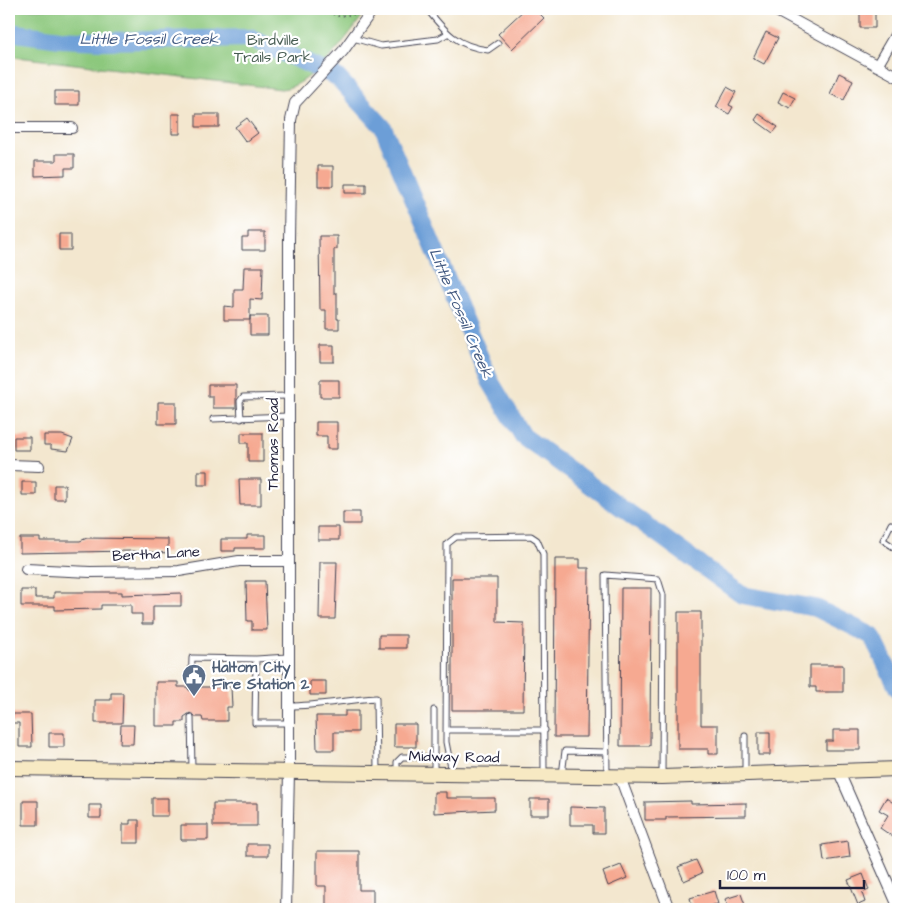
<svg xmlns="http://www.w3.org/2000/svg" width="907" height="918" viewBox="0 0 907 918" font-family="'Architects Daughter',sans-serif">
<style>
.green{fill:#8cc87d;stroke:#57755c}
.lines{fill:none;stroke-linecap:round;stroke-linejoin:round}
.river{stroke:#6c9ed7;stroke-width:18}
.building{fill:#f6a991}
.lane-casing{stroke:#414051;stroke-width:7}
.street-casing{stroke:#414051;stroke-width:12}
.secondary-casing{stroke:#414051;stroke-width:16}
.path{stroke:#414051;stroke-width:2;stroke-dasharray:1 4;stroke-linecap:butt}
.lane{stroke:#fff;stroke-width:5}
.street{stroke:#fff;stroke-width:10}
.secondary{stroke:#f7e9c3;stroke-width:14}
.labels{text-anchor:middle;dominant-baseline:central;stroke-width:4.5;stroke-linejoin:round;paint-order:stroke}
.park-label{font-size:15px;fill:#475c52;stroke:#fff}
.street-label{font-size:15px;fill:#22223b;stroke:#fff}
.service-label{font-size:15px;font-weight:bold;fill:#4e5e75;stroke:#fff;text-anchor:start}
.water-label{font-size:16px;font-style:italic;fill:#435a81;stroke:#fff}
</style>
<rect width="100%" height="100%" fill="#fff"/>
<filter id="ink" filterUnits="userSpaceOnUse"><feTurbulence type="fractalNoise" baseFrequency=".02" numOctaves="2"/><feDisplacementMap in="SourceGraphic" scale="10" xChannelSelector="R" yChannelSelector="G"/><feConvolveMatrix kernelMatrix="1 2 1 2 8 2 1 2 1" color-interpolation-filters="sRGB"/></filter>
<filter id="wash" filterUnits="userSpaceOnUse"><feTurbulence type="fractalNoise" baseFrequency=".0096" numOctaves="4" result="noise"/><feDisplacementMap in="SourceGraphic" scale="20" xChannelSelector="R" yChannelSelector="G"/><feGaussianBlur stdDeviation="1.12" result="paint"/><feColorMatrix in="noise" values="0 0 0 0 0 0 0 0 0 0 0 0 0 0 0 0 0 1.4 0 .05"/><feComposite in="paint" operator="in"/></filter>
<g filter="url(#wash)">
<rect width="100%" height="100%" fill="#f3e7cf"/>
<!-- green -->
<path class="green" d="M9,9H367C351,33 311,88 281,89L9,56Z"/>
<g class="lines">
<!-- river -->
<path class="river" d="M9,32L60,39L102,41L250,38L337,77L383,127L490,381L523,436L742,595L816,608L872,636L898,689"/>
</g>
<g id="blocks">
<!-- building -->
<path class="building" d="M525,9H535L544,18L512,49L498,34Z
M860,9H875V28H860Z
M766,32L778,38L764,64L753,58Z
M839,73L853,80L844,100L830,94Z
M727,87L736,92L729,105L733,107L729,114L716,107Z
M55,91H79V105H55Z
M783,92L795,98L790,108L778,102Z
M172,114H180V134H172Z
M196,114H219V127H196Z
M759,114L778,127L773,133L755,120Z
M247,118L258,133L246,142L235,127Z
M56,154H74V168H65V175L35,176V161H56Z
M318,166H333V186H318Z
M345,184H366V193H345Z
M248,232H265V250H242V238H248Z
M59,234H71V250H59Z
M319,236H337V249H334V293H337V319H339V329H326V310H320Z
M244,267H263L262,300L250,299V320H224V306L234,307V289H243Z
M250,316H268V335H250Z
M320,345H334V362H320Z
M320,380H339V397H320Z
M208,385H236V408H213V397H208Z
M158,402H176V424H158Z
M316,422H337V449H327V436H316Z
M241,433H263V462H248V443H241Z
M44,435H62L73,439L68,451L51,449V445H44Z
M14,437H30V450H14Z
M198,471H208V485H198Z
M239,479H261V505H240Z
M22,482H36V495H22Z
M54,485H65V499H54Z
M343,512H360V524H343Z
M318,527H339V540H318Z
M247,535H266V548H235V551H221V539H247Z
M20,538H40V541H80L87,538L168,539V553L131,551L20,553Z
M555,559H580V568H589L587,737H554Z
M320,562H337L335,619H319Z
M452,578H497V622L524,623L523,710H452Z
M246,581H265L267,630H252V621H247Z
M621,588H651L650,746H620Z
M21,590H35V598H54V592H122V595L181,593V606H153V624H142V614H131V605H101V609L55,610V606H21Z
M678,612H701V725H718V754H708V749H678Z
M379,635H406V648H379Z
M810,665H843V692H816V687H810Z
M310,681H326V695H310Z
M156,682H178V687H187L190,691L195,687H231L232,707H227V721H203L202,717H195L190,713L184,717V722H176V726H156Z
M111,693H123L122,723H95V700H111Z
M345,711H358V732H334V750H317L316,716H345Z
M9,714H31L32,747H19V723H9Z
M394,724H416V747H394Z
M121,725H134L133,744H120Z
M833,730H860V750H826V741H833Z
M758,732H770V755H758Z
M49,733H64V747H49Z
M434,792H446V798H495V810L434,813Z
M152,798H168V816H152Z
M886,798L898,806V829L893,837L880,828L888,815L879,810Z
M530,799H549V815H530Z
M23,801H38V825H23Z
M691,801V804L746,803V816L666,817V820H645V802Z
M213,803H257V826H213Z
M89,805H101V818H89Z
M570,807L604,808V833H593V825H570Z
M130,820H139V843H123V824H130Z
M181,825H208V840H181Z
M848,841L850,857L824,861L822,845Z
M247,844H268V856H247Z
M317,851H359V890H373V909H326V886H317Z
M696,860L702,873L684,881L678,867Z
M621,865L627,878L608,886L603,872Z
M863,874L869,890L862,893L865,902L858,905L848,880Z
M714,891L718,904L693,909L690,898Z
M741,894L745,905L729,909L725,899Z"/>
</g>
</g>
<g filter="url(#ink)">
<use href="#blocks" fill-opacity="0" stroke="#414051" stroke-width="1"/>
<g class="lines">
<defs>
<path id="lane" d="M427,9C446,33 457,46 488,50L498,43
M353,38L381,46L438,39L447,34
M213,419L288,416
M241,419L240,401L243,397L288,396
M898,528L891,524L883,540L898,550
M288,657L256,659L255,723H288
M191,687L192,658L256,659
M289,706C318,706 346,700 376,698L377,772
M434,710V760
M191,717L192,769
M446,730H545
M745,736V773
M397,773V762L402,757H430L434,760V773
M452,773L446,742L447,544L456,537L531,536L537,540L543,554L544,775
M562,775L565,751L607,752
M607,776L605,575L658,579L663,595L662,777"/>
<path id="street" d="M773,9L898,77
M877,66L898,30
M9,128H72
M9,465L39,466
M26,569L90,572L179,571L239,561H288
M839,772L898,906
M620,777L669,909
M286,909L289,772V239L291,120L295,103L343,51L373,9"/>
<path id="secondary" d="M9,768L662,777L898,769"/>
</defs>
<!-- lane casing -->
<use href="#lane" class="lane-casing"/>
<!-- street casing -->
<use href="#street" class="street-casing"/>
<!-- secondary casing -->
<use href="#secondary" class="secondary-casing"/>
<!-- path -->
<path class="path" d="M319,9L338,16L358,14"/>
<!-- lane -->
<use href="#lane" class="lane"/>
<!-- street -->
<use href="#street" class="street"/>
<!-- secondary -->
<use href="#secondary" class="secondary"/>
</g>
</g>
<!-- icons -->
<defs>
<symbol id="civic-pin" viewBox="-11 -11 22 30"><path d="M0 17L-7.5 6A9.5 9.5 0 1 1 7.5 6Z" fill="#5c6f8a" stroke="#fff"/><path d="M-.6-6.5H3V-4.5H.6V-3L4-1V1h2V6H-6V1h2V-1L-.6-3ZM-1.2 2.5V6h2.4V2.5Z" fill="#fff"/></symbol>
</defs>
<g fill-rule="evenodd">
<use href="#civic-pin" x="180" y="662" width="28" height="38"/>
</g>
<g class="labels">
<!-- park labels -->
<g class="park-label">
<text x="273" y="40">Birdville<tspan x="273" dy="17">Trails Park</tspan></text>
</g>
<!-- street labels -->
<g class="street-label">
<text transform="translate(273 444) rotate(-90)">Thomas Road</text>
<text transform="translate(156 554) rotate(-3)">Bertha Lane</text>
<text transform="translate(454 757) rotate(1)">Midway Road</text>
</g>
<!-- service labels -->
<g class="service-label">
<text x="212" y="667">Haltom City<tspan x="212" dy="17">Fire Station 2</tspan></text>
</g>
<!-- water labels -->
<g class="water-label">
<text x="149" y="39">Little Fossil Creek</text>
<text transform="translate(461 313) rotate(67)">Little Fossil Creek</text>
</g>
</g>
<!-- margin -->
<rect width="907" height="918" fill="none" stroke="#fff" stroke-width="30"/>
<!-- scale -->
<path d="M720 880v8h144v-8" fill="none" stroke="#22223b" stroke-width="2.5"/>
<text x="727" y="880" font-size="15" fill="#22223b" stroke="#ffffff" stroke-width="4" paint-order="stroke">100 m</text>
</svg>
